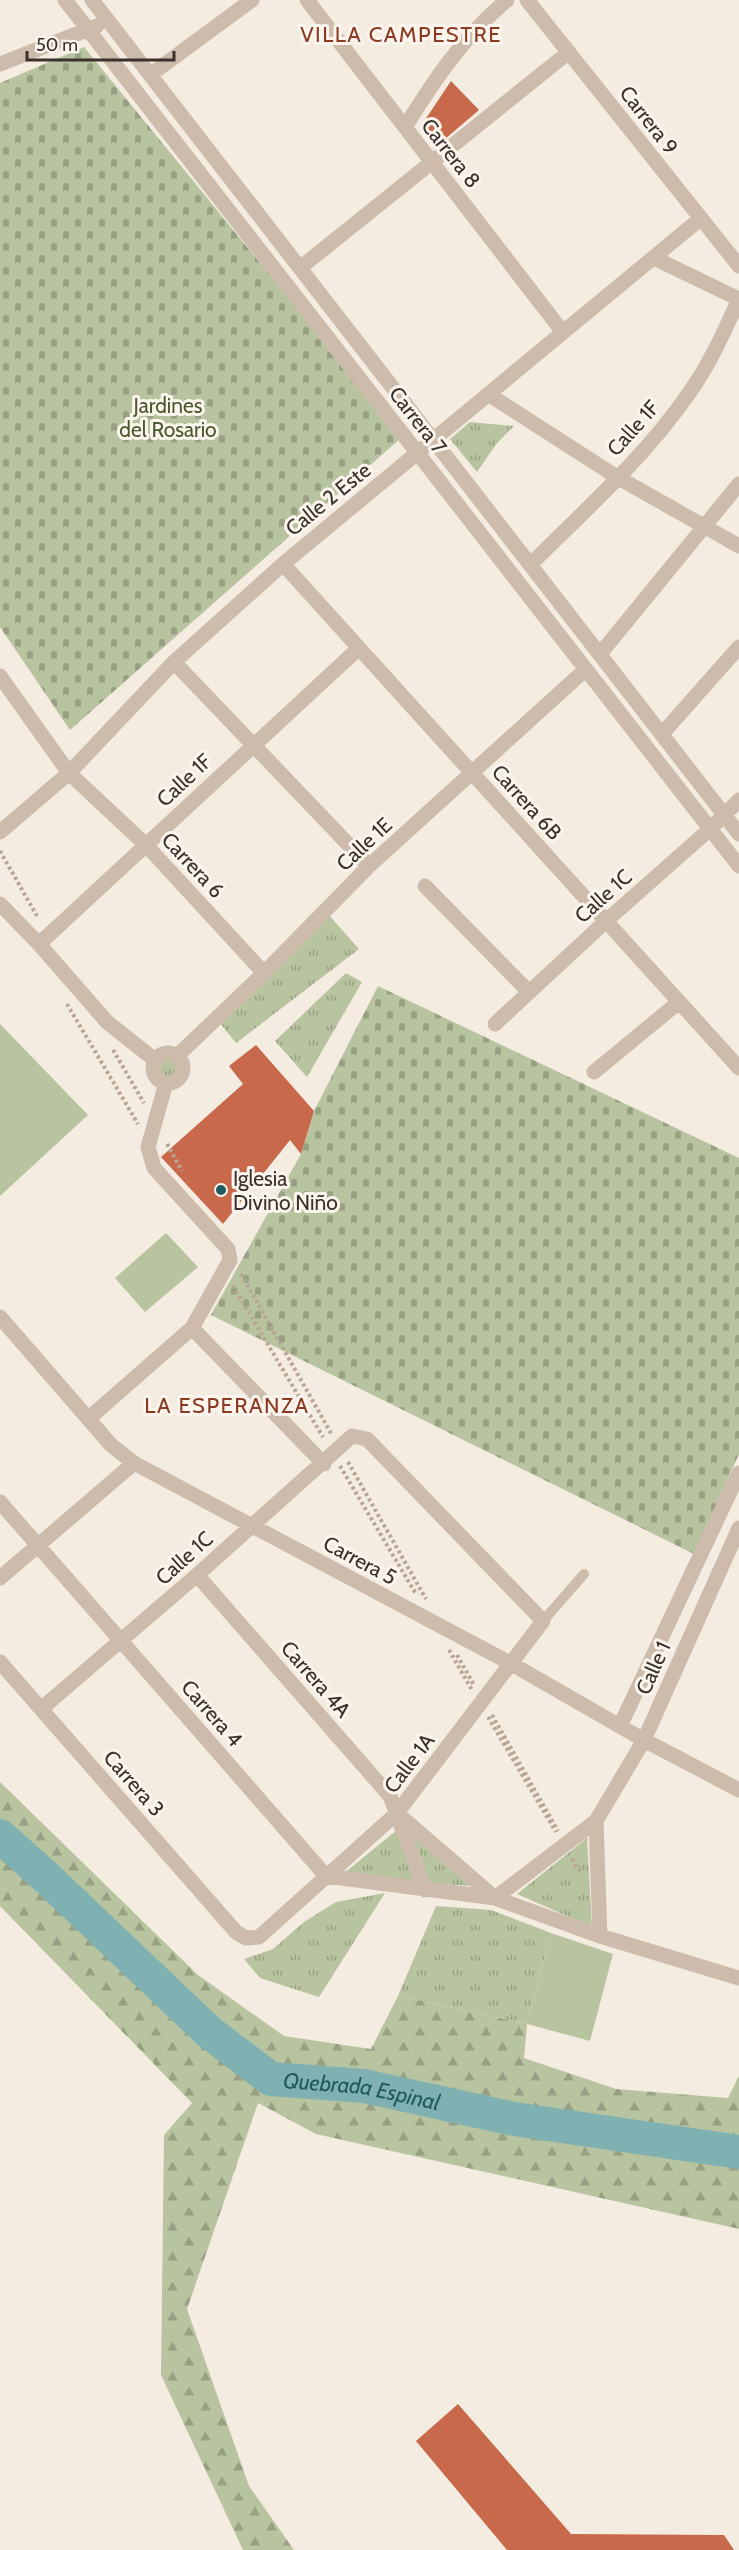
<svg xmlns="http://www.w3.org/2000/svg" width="739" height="2550" viewBox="0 0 739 2550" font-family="Cabin,sans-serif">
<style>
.grass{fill:url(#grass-tufts)}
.forest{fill:url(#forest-firs)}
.cemetery{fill:url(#cemetery-stones)}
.pitch{fill:#b8c4a0}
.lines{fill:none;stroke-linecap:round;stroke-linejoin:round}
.river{stroke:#7fb0b2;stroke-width:34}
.building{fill:#c8694b}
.path{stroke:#b9a596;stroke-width:4;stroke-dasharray:3 3;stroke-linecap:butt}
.lane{stroke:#cdbbac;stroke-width:10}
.street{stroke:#cdbbac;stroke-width:15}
.poi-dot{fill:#1f5a5e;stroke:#fbf5ee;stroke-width:2}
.labels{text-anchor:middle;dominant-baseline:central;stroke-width:6;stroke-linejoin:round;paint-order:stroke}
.street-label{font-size:21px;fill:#3b302b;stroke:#fbf5ee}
.park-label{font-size:21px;fill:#4a5a2e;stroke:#fbf5ee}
.poi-label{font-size:21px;fill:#3b302b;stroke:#fbf5ee;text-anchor:start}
.neighbourhood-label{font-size:22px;letter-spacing:1.5px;fill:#8c3b22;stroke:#fbf5ee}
.water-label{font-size:22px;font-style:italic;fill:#1f5a5e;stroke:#fbf5ee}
</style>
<defs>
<pattern id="grass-tufts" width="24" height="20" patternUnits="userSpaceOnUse" patternTransform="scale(1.5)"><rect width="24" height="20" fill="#b8c4a0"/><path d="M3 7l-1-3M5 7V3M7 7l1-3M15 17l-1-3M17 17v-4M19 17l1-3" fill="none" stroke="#97a083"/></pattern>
<pattern id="forest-firs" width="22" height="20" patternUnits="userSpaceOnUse" patternTransform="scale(1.5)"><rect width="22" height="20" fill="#b8c4a0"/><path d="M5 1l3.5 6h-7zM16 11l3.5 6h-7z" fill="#97a083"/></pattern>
<pattern id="cemetery-stones" width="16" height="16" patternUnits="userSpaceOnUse" patternTransform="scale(1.5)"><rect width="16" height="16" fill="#b8c4a0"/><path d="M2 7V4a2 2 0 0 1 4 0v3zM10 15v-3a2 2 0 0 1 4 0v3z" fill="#97a083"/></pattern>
</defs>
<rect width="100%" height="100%" fill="#f4ebe1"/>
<!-- grass -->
<path class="grass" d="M470,422L514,426L497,443L477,472L450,439Z
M327,913L359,949L236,1043L219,1022Z
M346,973L362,982L307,1077L275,1041Z
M155 1069a11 11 0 1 1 22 0a11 11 0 1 1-22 0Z
M397,1830L417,1882L343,1874Z
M413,1837L470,1886L430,1883Z
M587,1838L592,1927L517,1894Z
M385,1893L319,1997L260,1978L244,1959L273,1949L304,1922L336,1902Z
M436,1906L491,1910L551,1933L527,2024L398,1996Z"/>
<!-- forest -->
<path class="forest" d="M0,1782L198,1975L284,2036L371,2049L398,1996L527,2024L524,2058L616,2089L728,2098L739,2076V2229L316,2134L258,2103L187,2309L249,2486L294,2550H243L161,2375L164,2135L192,2103L0,1906Z"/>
<!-- cemetery -->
<path class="cemetery" d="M84,47L402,437L70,730L0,627V83Z
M378,986L739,1158V1454L694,1554L211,1315L301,1154L314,1111Z"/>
<!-- pitch -->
<path class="pitch" d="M0,1024L88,1115L0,1196Z
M166,1233L198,1267L145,1312L115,1278Z
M551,1933L613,1954L590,2041L527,2024Z"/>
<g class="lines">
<!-- river -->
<path class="river" id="s1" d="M0,1836L47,1878L209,2032L271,2079L364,2086L514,2119L739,2152"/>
</g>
<!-- building -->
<path class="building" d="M451,81L479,110L438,145L421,126Z
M256,1045L314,1111L301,1154L290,1140L223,1224L161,1157L243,1084L229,1066Z
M458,2404L571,2534L724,2535L734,2550H507L416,2441Z"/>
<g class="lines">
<!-- path -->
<path class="path" d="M0,851L37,916
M67,1004L138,1124
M113,1050L144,1103
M167,1144L182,1171
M241,1274L332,1435
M233,1286L323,1437
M348,1462L426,1599
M340,1466L416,1594
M449,1650L472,1690
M457,1655L474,1685
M492,1715L558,1831
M488,1717L556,1832
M572,1859L581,1873"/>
<!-- lane -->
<path class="lane" d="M543,1621L584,1574"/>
<!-- street -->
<path class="street" d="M65,0L739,866
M92,0L739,834
M307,0L562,331
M527,0L739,266
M0,64L97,26
M150,75L252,0
M405,127C435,79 463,37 507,0
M654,258L739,299
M300,268L569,52
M488,394L617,477L739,546
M283,564L739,1068
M530,565C584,511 643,459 687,396C709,366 724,332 739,299
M600,654L739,484
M174,662L369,866
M0,676L69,773L146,845L264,973
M662,734L739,647
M0,832L69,773L174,662L283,564L700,219
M425,886L529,992
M0,904L39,944L107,1022L155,1060
M39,944L359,648
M495,1024L606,921L710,829L739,800
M153 1068a15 15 0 1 1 30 0a15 15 0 1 1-30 0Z
M177,1056L264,973L369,866L586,669
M594,1072L679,1002
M0,1317L111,1445L134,1463L510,1663L644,1740L739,1790
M192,1328L324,1464
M88,1419L192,1328L230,1260L228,1249L154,1168L148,1147L166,1083
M0,1502L326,1876L495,1898L600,1936L739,1978
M197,1575L390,1796L425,1890
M0,1578L134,1463
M0,1662L236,1932L246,1938L259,1937L397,1813L543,1621L367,1439L352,1436L197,1575L41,1709
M620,1726L739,1473
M399,1815L495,1898
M596,1821L600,1936
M495,1898L596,1821L644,1740L739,1528"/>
</g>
<!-- markers -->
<circle class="poi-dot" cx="221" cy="1190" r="6"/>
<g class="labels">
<!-- street labels -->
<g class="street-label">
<text transform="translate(649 120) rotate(52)">Carrera 9</text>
<text transform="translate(451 153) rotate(52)">Carrera 8</text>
<text transform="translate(418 420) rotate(52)">Carrera 7</text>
<text transform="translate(633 428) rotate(-48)">Calle 1F</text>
<text transform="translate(328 499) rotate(-39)">Calle 2 Este</text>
<text transform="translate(184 780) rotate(-43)">Calle 1F</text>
<text transform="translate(527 802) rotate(48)">Carrera 6B</text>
<text transform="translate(364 844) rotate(-43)">Calle 1E</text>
<text transform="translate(193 865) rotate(47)">Carrera 6</text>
<text transform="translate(603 896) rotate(-42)">Calle 1C</text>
<text transform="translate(184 1558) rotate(-42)">Calle 1C</text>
<text transform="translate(360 1560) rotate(28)">Carrera 5</text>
<text transform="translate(653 1668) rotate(-66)">Calle 1</text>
<text transform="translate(316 1679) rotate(49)">Carrera 4A</text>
<text transform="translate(212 1713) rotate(49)">Carrera 4</text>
<text transform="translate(409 1763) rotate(-53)">Calle 1A</text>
<text transform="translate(134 1783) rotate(49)">Carrera 3</text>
</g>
<!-- park labels -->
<g class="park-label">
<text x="168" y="405">Jardines<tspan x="168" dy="24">del Rosario</tspan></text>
</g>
<!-- poi labels -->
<g class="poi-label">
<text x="233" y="1178">Iglesia<tspan x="233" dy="24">Divino Niño</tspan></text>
</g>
<!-- neighbourhood labels -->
<g class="neighbourhood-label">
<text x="401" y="34">VILLA CAMPESTRE</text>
<text x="227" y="1405">LA ESPERANZA</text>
</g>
<!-- water labels -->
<g class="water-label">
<text stroke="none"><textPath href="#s1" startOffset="456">Quebrada Espinal</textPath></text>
</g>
</g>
<!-- scale -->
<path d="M27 51v9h147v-9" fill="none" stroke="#3b302b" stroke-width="3"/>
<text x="36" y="51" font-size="18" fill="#3b302b" stroke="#fbf5ee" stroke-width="4.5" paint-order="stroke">50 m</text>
</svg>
